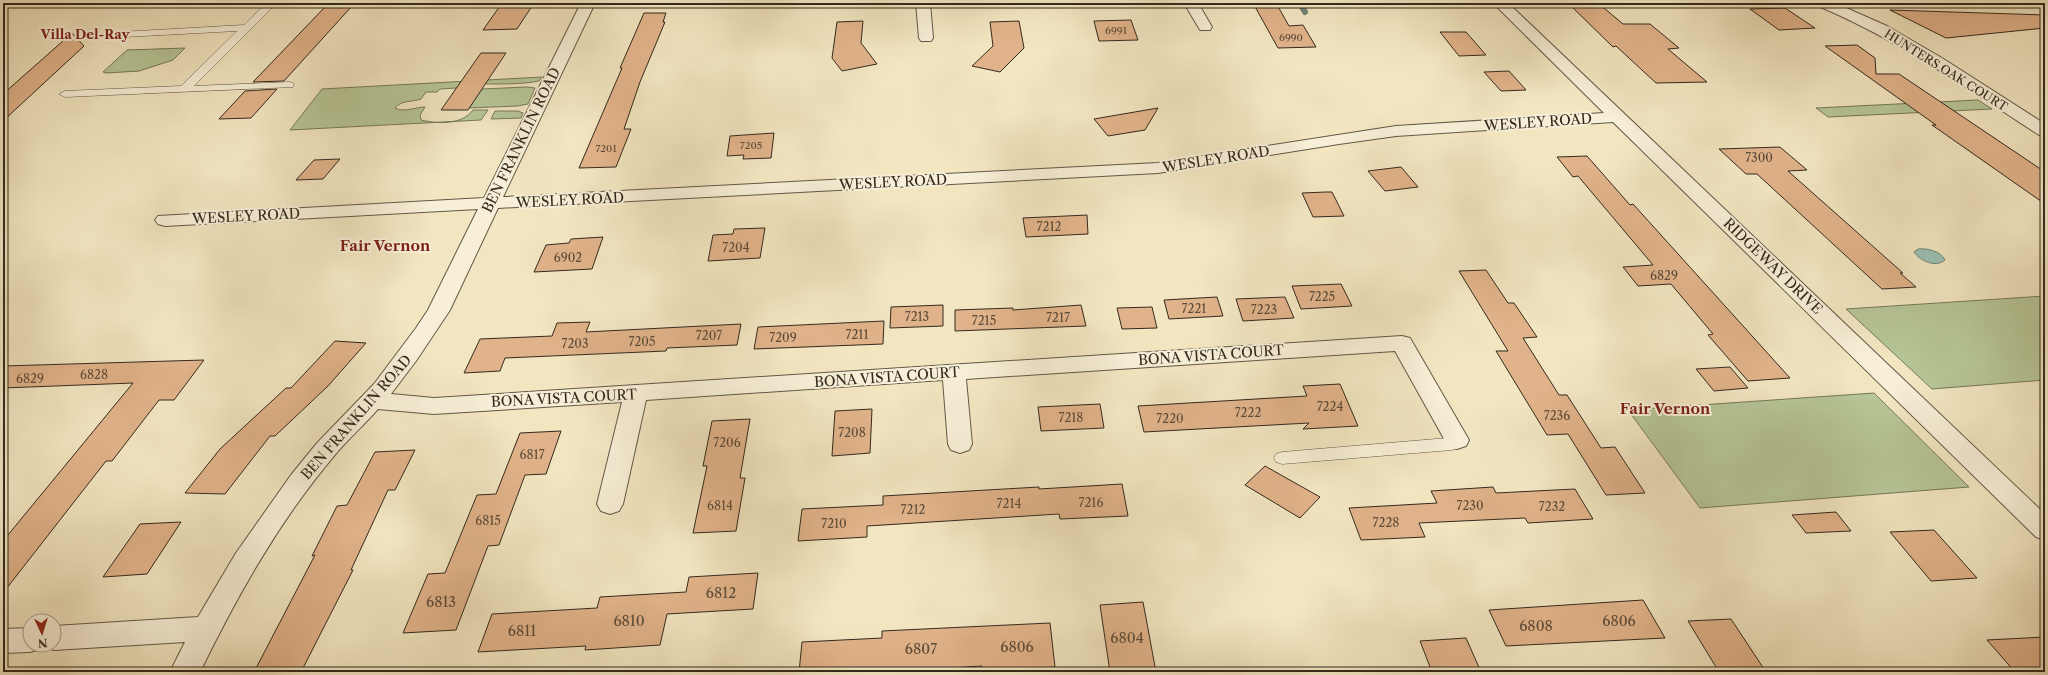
<svg xmlns="http://www.w3.org/2000/svg" width="2048" height="675" viewBox="0 0 2048 675" font-family="'Libre Caslon Text',serif">
<style>
.green{fill:#b7c696;stroke:#75785a}
.water{fill:#9bc0b3;stroke:#718477}
.lines{fill:none;stroke-linecap:round;stroke-linejoin:round}
.stream{stroke:#718477;stroke-width:6}
.building{fill:#e1b38a;stroke:#33291e}
.lane-casing{stroke:#635847;stroke-width:1}
.street-casing{stroke:#635847;stroke-width:2}
.lane{fill:#f7efd7;fill-rule:evenodd}
.street{fill:#f7efd7;fill-rule:evenodd}
.labels{text-anchor:middle;dominant-baseline:central;stroke-width:4;stroke-linejoin:round;paint-order:stroke}
.far-number-label{font-size:10px;fill:#5e4c39}
.far-street-label{font-size:12px;fill:#33291e;stroke:#f7efd7}
.number-label{font-size:12px;fill:#5e4c39}
.far-neighbourhood-label{font-size:13px;font-weight:bold;fill:#7a1f14;stroke:#f7efd7}
.street-label{font-size:14px;fill:#33291e;stroke:#f7efd7}
.near-number-label{font-size:14px;fill:#5e4c39}
.neighbourhood-label{font-size:15px;font-weight:bold;fill:#7a1f14;stroke:#f7efd7}
</style>
<rect width="100%" height="100%" fill="#f2e6c1"/>
<filter id="stains"><feTurbulence type="fractalNoise" baseFrequency=".005" numOctaves="4"/><feColorMatrix values="0 0 0 0 .2 0 0 0 0 .09 0 0 0 0 .02 0 0 0 .5 -.17"/></filter>
<radialGradient id="worn" r=".72"><stop offset=".6" stop-color="#630" stop-opacity="0"/><stop offset="1" stop-color="#630" stop-opacity=".3"/></radialGradient>
<!-- green -->
<path class="green" d="M185,48L173,60L139,71L107,73L103,72L127,50Z
M542,77L539,81C513,86 486,83 460,84L456,88L440,89L437,92H426L421,99C413,102 401,100 395,108C403,113 416,107 425,107L420,115L421,120C438,124 462,125 473,110H488L481,120L290,130L322,89Z
M527,87L535,88L528,104L517,106L469,108L482,89Z
M1978,100L1992,109L1828,117L1816,108Z
M495,111H518L523,113L521,118L491,119Z
M2045,296V380L1932,389L1846,309Z
M1874,393L1969,487L1700,508L1628,410Z"/>
<!-- water -->
<path class="water" d="M1918,249C1927,248 1941,251 1945,260C1936,268 1920,261 1914,252Z"/>
<g class="lines">
<!-- stream -->
<path class="stream" d="M1300,3L1305,12"/>
</g>
<!-- building -->
<path class="building" d="M502,3H534L517,29L483,30Z
M1253,3H1276L1289,26L1303,25L1316,47L1278,48Z
M1568,3H1598L1623,24H1650L1679,48L1668,49L1707,82L1656,83L1616,46L1613,47Z
M352,6L284,81L253,82L325,7Z
M1785,8L1815,28L1779,30L1750,9Z
M1890,10L2045,15V28L1946,38Z
M644,13H666L663,22H665L640,82L624,129H631L616,167L579,168L622,68H620Z
M1131,20L1138,40L1099,41L1094,21Z
M863,21L861,43L877,64L842,71L832,58L837,22Z
M1019,21L1024,48L1000,72L972,66L993,46L990,22Z
M1440,32H1466L1486,55L1459,56Z
M72,33L84,46L3,121V94Z
M1857,45L1875,58L1876,74H1899L2045,172V204L1932,125H1936L1825,46Z
M481,53H506L468,110H441Z
M1509,71L1526,90L1501,91L1484,72Z
M277,89L251,118L219,119L245,91Z
M1158,108L1145,130L1108,136L1094,119Z
M774,133L771,158L743,159L744,155L727,156L730,136Z
M1780,147L1807,170L1788,171L1903,273H1900L1916,287L1882,289L1757,174H1746L1719,149Z
M1587,156L1630,205L1633,204L1790,378L1748,381L1708,335L1713,334L1671,284L1638,286L1623,267L1653,265L1578,176L1573,177L1557,157Z
M340,159L323,179L296,180L314,160Z
M1401,167L1418,187L1385,191L1368,171Z
M1326,192H1332L1344,216L1313,217L1302,193Z
M1087,215L1088,234L1026,237L1023,218Z
M765,228L760,258L708,261L713,235L733,234L734,229Z
M603,237L592,269L534,272L546,245L569,243L571,239Z
M1486,270L1508,303H1514L1537,337L1523,338L1559,395H1567L1601,448L1615,447L1645,493L1606,495L1568,434L1547,435L1496,351H1508L1459,271Z
M1341,284L1352,306L1301,309L1292,286Z
M1217,297L1223,316L1169,319L1164,300Z
M1285,297L1294,318L1243,321L1236,299Z
M943,305V326L890,328L891,307Z
M1081,305L1086,326L955,331V310L1013,308V310Z
M1152,307L1157,328L1122,329L1117,308Z
M884,321L883,344L754,349L758,327Z
M590,322L586,332L741,324L737,345L667,348L666,351L505,358L500,371L464,373L480,339L552,336L557,323Z
M335,341L366,343L328,386L275,436H270L225,494L185,493L220,449L286,388H291Z
M204,360L174,400H159L112,461H106L3,593V541L133,383L3,388V366Z
M1730,367L1748,388L1714,391L1696,369Z
M1340,384L1358,426L1303,429L1309,423L1144,432L1138,406L1307,396L1303,386Z
M1100,404L1104,428L1041,431L1038,407Z
M872,409L870,453L832,456L835,411Z
M750,419L740,478H745L736,531L693,533L707,466H703L712,421Z
M561,431L546,474L525,475L499,545L488,546L456,630L403,633L428,574L445,573L477,495L496,494L520,433Z
M415,450L395,490H388L351,570H353L301,672H254L315,555L312,556L337,506L347,505L375,452Z
M1265,466L1320,497L1300,518L1245,485Z
M1122,484L1128,516L1060,519L1059,514L867,526V537L798,541L802,509L883,505V496L1039,487V489Z
M1493,487L1496,493L1575,489L1593,519L1528,523L1525,518L1419,523L1425,537L1361,540L1349,508L1437,503L1431,491Z
M1836,512L1851,531L1806,533L1792,515Z
M181,522L147,574L103,577L140,524Z
M1934,530L1977,578L1931,581L1890,532Z
M758,573L753,609L667,614L660,645L585,650L586,646L478,652L492,614L597,608L600,597L686,592L689,577Z
M1643,600L1665,638L1506,646L1489,610Z
M1143,602L1156,672H1110L1100,605Z
M1731,619L1766,672H1719L1688,621Z
M1050,623L1055,667L982,672V666L881,672H799L802,642L882,638V631Z
M2045,637V672H2015L1987,640Z
M1466,638L1481,672H1432L1420,641Z"/>
<g class="lines">
<defs>
<path id="lane" d="M266,3H277L194,86L289,82L293,83L294,85L293,87L65,97L59,94L65,91L181,86L237,31L124,37L120,36L119,34L120,32L244,25Z
M1457,434L1463,436L1465,440L1458,448L1452,450L1282,464L1276,462L1274,458L1276,454L1282,452L1448,438Z"/>
<path id="street" d="M581,3H595L503,197L1158,163L1396,126L1604,113L1493,3H1508L2045,514V540L2036,537L1613,122L1396,136L1339,144L1158,173L498,208L450,310L416,361L391,394L434,398L1402,336L1410,338L1469,440L1466,446L1457,449L1448,446L1395,351L966,379L972,444L969,450L960,453L951,450L948,444L943,380L646,400L623,504L619,511L610,514L601,511L597,504L622,402L434,414L378,409C364,425 348,439 334,456C279,521 237,596 200,672H170L185,642L54,650L44,647L43,645H54V626L198,617L236,553L291,475L317,443L374,384L416,328L428,310L478,209L165,226L158,224L155,220L158,216L484,198Z
M916,3H930L933,38L931,41H921L919,38Z
M1184,3H1198L1212,27L1210,30H1200Z
M1816,3H1835L1887,26L1942,58L2045,124V136L2039,135C1967,88 1897,39 1818,6Z
M30,628V645H42L40,649L30,652L3,653V629Z"/>
</defs>
<!-- lane casing -->
<use href="#lane" class="lane-casing"/>
<!-- street casing -->
<use href="#street" class="street-casing"/>
<!-- lane -->
<use href="#lane" class="lane"/>
<!-- street -->
<use href="#street" class="street"/>
</g>
<g class="labels">
<!-- far-number labels -->
<g class="far-number-label">
<text x="1116" y="30">6991</text>
<text x="1291" y="37">6990</text>
<text x="751" y="145">7205</text>
<text x="606" y="148">7201</text>
</g>
<!-- far-street labels -->
<g class="far-street-label">
<text transform="translate(1946 70) rotate(32)">HUNTERS OAK COURT</text>
</g>
<!-- number labels -->
<g class="number-label">
<text x="1759" y="157">7300</text>
<text x="1049" y="226">7212</text>
<text x="736" y="247">7204</text>
<text x="568" y="257">6902</text>
<text x="1664" y="275">6829</text>
<text x="1322" y="296">7225</text>
<text x="1194" y="308">7221</text>
<text x="1264" y="309">7223</text>
<text x="917" y="316">7213</text>
<text x="1058" y="317">7217</text>
<text x="984" y="320">7215</text>
<text x="857" y="334">7211</text>
<text x="709" y="335">7207</text>
<text x="783" y="337">7209</text>
<text x="642" y="341">7205</text>
<text x="575" y="343">7203</text>
<text x="94" y="374">6828</text>
<text x="30" y="378">6829</text>
<text x="1330" y="406">7224</text>
<text x="1248" y="412">7222</text>
<text x="1557" y="415">7236</text>
<text x="1071" y="417">7218</text>
<text x="1170" y="418">7220</text>
<text x="852" y="432">7208</text>
<text x="727" y="442">7206</text>
<text x="532" y="454">6817</text>
<text x="1091" y="502">7216</text>
<text x="1009" y="503">7214</text>
<text x="720" y="505">6814</text>
<text x="1470" y="505">7230</text>
<text x="1552" y="506">7232</text>
<text x="913" y="509">7212</text>
<text x="488" y="520">6815</text>
<text x="1386" y="522">7228</text>
<text x="834" y="523">7210</text>
</g>
<!-- far-neighbourhood labels -->
<g class="far-neighbourhood-label">
<text x="85" y="34">Villa Del-Ray</text>
</g>
<!-- street labels -->
<g class="street-label">
<text transform="translate(1538 122) rotate(-4)">WESLEY ROAD</text>
<text transform="translate(521 140) rotate(-64)">BEN FRANKLIN ROAD</text>
<text transform="translate(1216 159) rotate(-9)">WESLEY ROAD</text>
<text transform="translate(893 182) rotate(-3)">WESLEY ROAD</text>
<text transform="translate(570 200) rotate(-3)">WESLEY ROAD</text>
<text transform="translate(246 216) rotate(-3)">WESLEY ROAD</text>
<text transform="translate(1773 266) rotate(44)">RIDGEWAY DRIVE</text>
<text transform="translate(1211 355) rotate(-4)">BONA VISTA COURT</text>
<text transform="translate(887 377) rotate(-4)">BONA VISTA COURT</text>
<text transform="translate(564 398) rotate(-3)">BONA VISTA COURT</text>
<text transform="translate(356 417) rotate(-49)">BEN FRANKLIN ROAD</text>
</g>
<!-- near-number labels -->
<g class="near-number-label">
<text x="721" y="593">6812</text>
<text x="441" y="602">6813</text>
<text x="629" y="621">6810</text>
<text x="1619" y="621">6806</text>
<text x="1536" y="626">6808</text>
<text x="522" y="631">6811</text>
<text x="1127" y="638">6804</text>
<text x="1017" y="647">6806</text>
<text x="921" y="649">6807</text>
</g>
<!-- neighbourhood labels -->
<g class="neighbourhood-label">
<text x="385" y="245">Fair Vernon</text>
<text x="1665" y="408">Fair Vernon</text>
</g>
</g>
<!-- margin -->
<rect width="2048" height="675" fill="none" stroke="#f2e6c1" stroke-width="16"/>
<rect x="4" y="4" width="2040" height="667" fill="none" stroke="#33291e" stroke-width="2"/>
<rect x="8" y="8" width="2032" height="659" fill="none" stroke="#33291e"/>
<!-- north arrow -->
<g transform="translate(42 633) rotate(176)"><circle r="19" fill="#f7efd7" stroke="#a9a08d"/>
<path d="M0-3L7 15L0 10L-7 15Z" fill="#8f2418"/>
<text y="-6" font-size="11" font-weight="bold" text-anchor="middle" fill="#33291e">N</text>
</g>
<rect width="100%" height="100%" filter="url(#stains)"/>
<rect width="100%" height="100%" fill="url(#worn)"/>
</svg>
